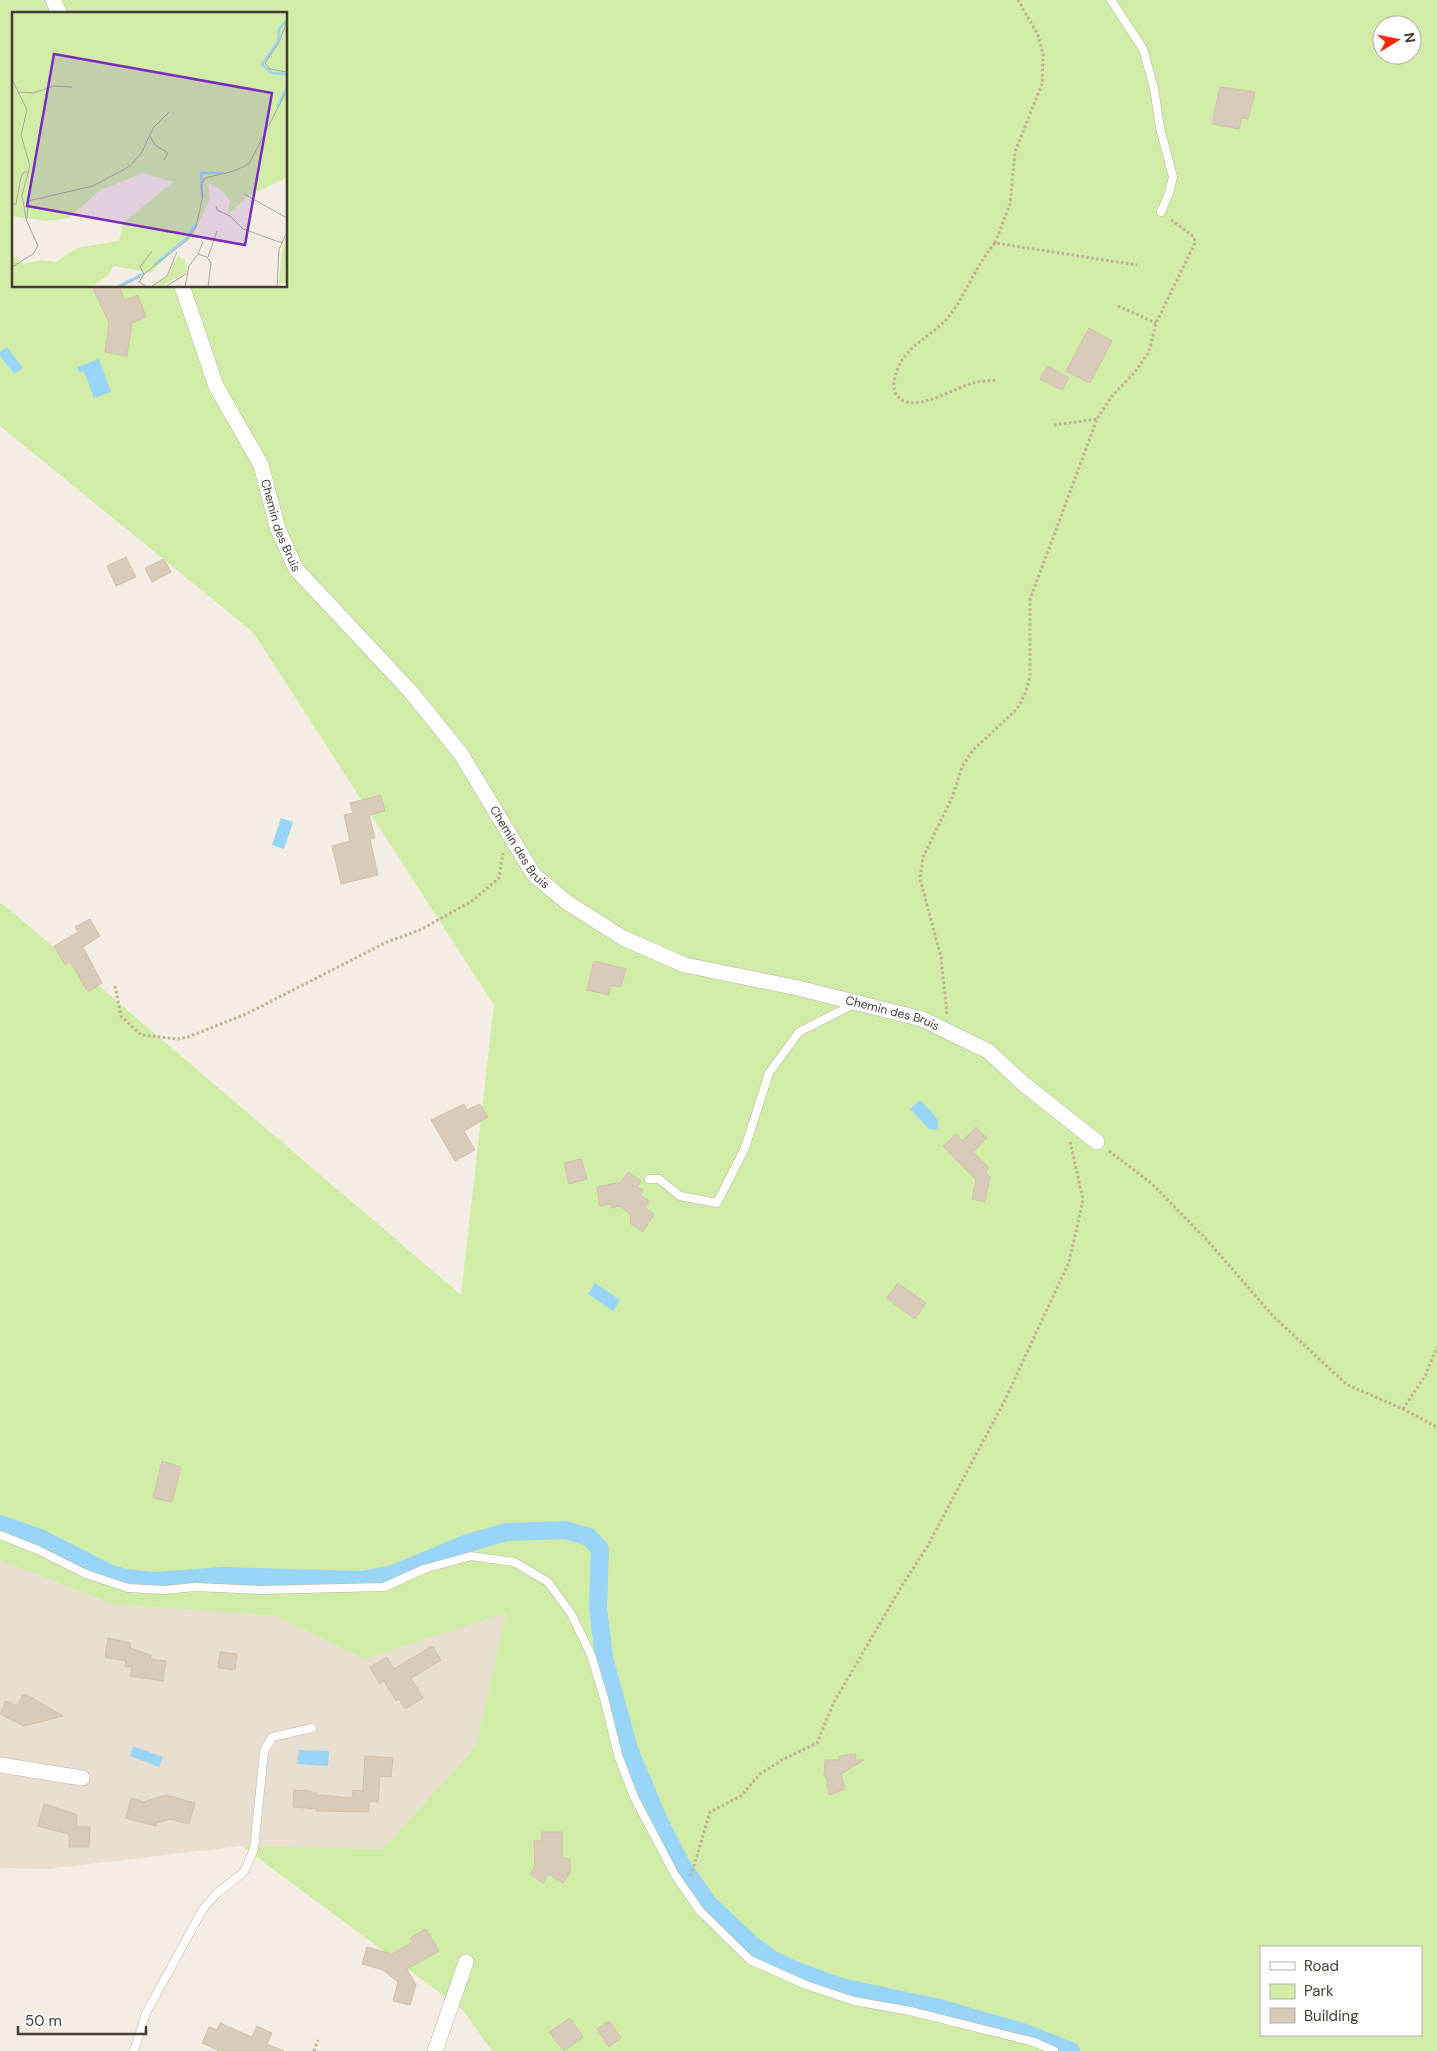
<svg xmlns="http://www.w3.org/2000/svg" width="1437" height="2051" viewBox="0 0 1437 2051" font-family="'DM Sans',sans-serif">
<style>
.residential{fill:#e8dfd0}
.green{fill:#d0eca7;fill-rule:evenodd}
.water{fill:#98d5f7}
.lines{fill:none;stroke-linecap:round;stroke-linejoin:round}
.canal{stroke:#98d5f7;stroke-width:18}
.building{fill:#d9cbba;stroke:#d1c0aa}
.lane-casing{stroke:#bfb5a5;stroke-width:9}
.street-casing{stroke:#bfb5a5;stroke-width:16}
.path{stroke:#c2b094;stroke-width:3;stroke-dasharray:2.5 2.5;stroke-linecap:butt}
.lane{stroke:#fff;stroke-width:8}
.street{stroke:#fff;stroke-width:15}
.labels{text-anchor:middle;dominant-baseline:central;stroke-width:4;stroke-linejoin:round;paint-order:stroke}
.street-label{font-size:12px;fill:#453d33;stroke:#fff}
.inset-river{fill:none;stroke:#98d5f7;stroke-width:2.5}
.inset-road{fill:none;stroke:#ada79d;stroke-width:1}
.view{fill:#7b2cbf;fill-opacity:0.15;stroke:#7b2cbf;stroke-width:2.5}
.inset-edge{fill:none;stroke:#453d33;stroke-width:2.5}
</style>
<rect width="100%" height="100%" fill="#f3ede3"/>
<!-- residential -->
<path class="residential" d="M0,1560L112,1604L275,1616L364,1659L506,1613L476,1746L383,1849L242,1846L47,1869L0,1868Z"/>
<!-- green -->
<path class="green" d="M0,0H1437V2051H492L463,2010L242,1846L383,1849L476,1746L506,1613L364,1659L275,1616L112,1604L0,1560V904H3L461,1295L494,1005L253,632L0,426ZM14,14H286V286H14ZM1382,25H1412V55H1382ZM1261,1947H1421V2035H1261Z"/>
<!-- water -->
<path class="water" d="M7,347L23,368L14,374L0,356V352Z
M99,359L111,392L94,398L84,371L79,372L77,367Z
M281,818L293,822L284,849L272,845Z
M920,1100C927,1108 944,1120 936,1130L929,1129L910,1109Z
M595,1283L620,1300L613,1311L588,1294Z
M133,1746L163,1757L159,1767L130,1756Z
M299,1750L329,1751L328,1766L297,1764Z"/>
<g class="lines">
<!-- canal -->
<path class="canal" d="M0,1524L40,1538L109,1573L125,1578L155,1581L223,1576L361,1580L393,1574L465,1544L506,1532L565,1530L589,1537L600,1549L598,1607L604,1658L629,1749L659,1821L681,1864L708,1903L751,1944L773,1960L797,1971L841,1987L939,2008L1022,2032L1071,2051"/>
</g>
<!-- building -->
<path class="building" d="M1220,87L1255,92L1248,119L1242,118L1239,129L1212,124Z
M92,286H119L125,300L138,295L146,317L132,323L127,356L105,352L109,323Z
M1089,328L1112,341L1090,383L1066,371Z
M1048,366L1069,378L1062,390L1040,379Z
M126,557L136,577L116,586L107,566Z
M164,559L171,572L152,582L145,568Z
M381,795L385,811L369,815L375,838L370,839L378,875L341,884L332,846L350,841L344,815L353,813L350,803Z
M90,919L100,936L83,947L102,983L88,992L70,961L65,965L54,946L78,932L75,927Z
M594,961L626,969L621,987L611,985L609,995L587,990Z
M464,1104L467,1110L480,1104L488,1117L464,1131L475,1150L455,1161L431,1120Z
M976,1127L987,1138L973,1152L989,1168L985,1172L990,1177L985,1202L972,1199L976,1180L943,1146L956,1134L962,1141Z
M581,1159L587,1179L569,1184L564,1163Z
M628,1172L641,1181L637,1187L643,1190L640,1195L649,1201L645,1208L654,1214L643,1232L631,1224L630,1214L620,1206L612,1208L611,1204L600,1206L597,1187L621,1182Z
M898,1283L926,1303L915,1319L887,1298Z
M162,1461L181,1467L172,1502L153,1498Z
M108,1638L130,1643V1648L151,1655L150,1659L166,1661L163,1681L130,1676L132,1667L125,1666L126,1661L105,1657Z
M432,1646L441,1660L411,1678L423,1698L405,1709L399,1699L396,1701L384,1681L380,1684L370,1667L387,1657L394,1669Z
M220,1652L237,1654L235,1670L218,1668Z
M24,1694L34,1699L63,1716L24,1726L0,1714L6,1701L17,1706Z
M856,1754L855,1760H864L841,1774L845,1789L829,1795L826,1776H824L825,1760H839V1756Z
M365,1756L393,1758L391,1777L380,1776L378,1802L370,1801L368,1812L316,1811L317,1809L293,1807L294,1790L311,1791V1793H317V1795L352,1798L353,1790L363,1791Z
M166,1795L195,1803L189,1824L170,1819L157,1823L156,1826L126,1818L131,1798L144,1802Z
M44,1804L76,1814L77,1827H90L89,1847H69V1834L38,1826Z
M542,1832H562V1858L570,1859V1873L563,1883L548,1874L543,1883L530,1874L535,1866L534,1841H542Z
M426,1929L439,1951L407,1969L416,1985L410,2005L393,2001L398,1982L383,1970L362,1964L367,1947L392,1954L413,1942L411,1937Z
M570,2018L583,2037L564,2051L549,2032Z
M609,2021L621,2038L609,2047L597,2029Z
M220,2023L252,2037L257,2026L272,2033L267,2044L284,2051H220L202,2043L209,2027L217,2030Z"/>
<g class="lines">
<defs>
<path id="lane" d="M1111,0L1143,49L1154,88L1160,128L1173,177L1169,193L1161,212
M649,1179H659L680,1196L717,1203L745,1148L769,1073L799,1032L854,1004
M0,1535L38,1550L86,1574L128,1588L164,1590L195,1587L261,1590L384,1587L424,1569L471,1556L514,1562L548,1582L572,1615L591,1655L604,1698L618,1755L634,1797L675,1875L700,1911L750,1960L806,1985L854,2001L910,2011L1034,2042L1054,2051
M134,2051L146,2013L203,1909L216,1894L244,1872L254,1849L264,1752L272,1737L312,1728"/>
<g id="street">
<path d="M53,0L60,14"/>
<path id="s1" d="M182,286L216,386L261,465L278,529L296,569L411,692L461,754L534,875L568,903L623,938L685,965L798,988L922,1019L988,1051L1025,1085L1097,1142"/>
<path d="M0,1765L82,1778"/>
<path d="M435,2051L466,1962"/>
</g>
</defs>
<!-- lane casing -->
<use href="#lane" class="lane-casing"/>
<!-- street casing -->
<use href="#street" class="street-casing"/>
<!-- path -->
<path class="path" d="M995,243L1010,204L1015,152L1042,84L1043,54L1038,35L1018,0
M1118,306L1156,323
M995,380C988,381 980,381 973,383C955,388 921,409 904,401C896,398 893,390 894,383C899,344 935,338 953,311C968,289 977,264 995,243L1137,265
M1054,425L1097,419
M115,986L121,1016L141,1035L178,1039L188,1037L246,1014L387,942L420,930L472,901L499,878L503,853
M947,1014L941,957L920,879L923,857L952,798L962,767L973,750L1017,709L1025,694L1030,677V599L1053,538L1097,419L1112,396L1134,373L1149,352L1156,323L1195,243L1194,237L1170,219
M1109,1151L1151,1183L1206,1239L1273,1316L1346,1384L1403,1409L1437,1427
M1403,1409L1425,1376L1437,1347
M691,1876L710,1812L741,1796L760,1774L782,1760L817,1743L834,1702L903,1584L927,1547L1004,1402L1069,1262L1083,1200L1070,1141
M314,2051L318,2040"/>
<!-- lane -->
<use href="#lane" class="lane"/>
<!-- street -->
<use href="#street" class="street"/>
</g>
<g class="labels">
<!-- street labels -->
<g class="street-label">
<text stroke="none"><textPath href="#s1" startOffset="260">Chemin des Bruis</textPath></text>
<text stroke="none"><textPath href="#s1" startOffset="665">Chemin des Bruis</textPath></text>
<text stroke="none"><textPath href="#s1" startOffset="1086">Chemin des Bruis</textPath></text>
</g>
</g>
<!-- overview -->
<g transform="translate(12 12)">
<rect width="275" height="275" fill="#f3ede3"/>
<path d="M0,0H275V166L237,183L216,203L218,188L209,177L196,171L198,187L179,227L163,236L139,261L102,254L95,264L79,275H0V243L12,252L29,248L44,250L65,236L107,229L111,211L161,170L131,161L87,179L57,206L34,209L0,204ZM275,225V271L270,272L267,271L270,239ZM166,244L173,248L175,260L148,275L145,271L155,265Z" fill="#d0eca7"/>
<path class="inset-river" d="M275,8L267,17L266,30L250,52L260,61L275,62M265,95L275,75M190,185L189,161H211M142,253L174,227L184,212M105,275L132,261"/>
<path class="inset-road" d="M275,10L266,32L253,51L258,57L275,60M0,67L15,98L9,123L18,154L10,183L14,207L26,234L21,242L0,255M7,80L21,81L42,74L60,75M138,124L143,133L156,141L152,148M232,182L275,206M0,192H4L9,165L12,160H17M204,194L205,198L218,204L231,217L270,231M15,207L16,189L81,174L118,154L130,140L141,116L157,100M186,242L195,245L199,251L196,275M196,245L205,219M132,262L174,229L184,215L191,183L189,174L193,166L222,159L237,152L275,78M108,275L128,265M135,275L127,270L132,262L128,255L140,239M139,275L155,264L165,240M153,275L174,262M173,275L177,254L186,242L191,230M265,275L267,237L275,220"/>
<path class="view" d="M42,42L260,81L233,233L15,194Z"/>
<rect width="275" height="275" class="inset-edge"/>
</g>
<!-- legend -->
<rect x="1260" y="1946" width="162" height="90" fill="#ffffff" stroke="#b5b1ad"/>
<rect x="1270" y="1962" width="25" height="8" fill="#ffffff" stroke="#b5b1ad"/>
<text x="1304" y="1971" font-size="15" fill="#453d33">Road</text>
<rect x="1270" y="1984" width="25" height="15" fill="#d0eca7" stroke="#b5b1ad"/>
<text x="1304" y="1996" font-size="15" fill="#453d33">Park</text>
<rect x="1270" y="2008" width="25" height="15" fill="#d9cbba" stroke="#b5b1ad"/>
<text x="1304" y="2021" font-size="15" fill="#453d33">Building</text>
<!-- north arrow -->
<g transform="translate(1397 40) rotate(80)"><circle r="24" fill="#ffffff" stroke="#b5b1ad"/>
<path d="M0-4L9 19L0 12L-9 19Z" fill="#ff260e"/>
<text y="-8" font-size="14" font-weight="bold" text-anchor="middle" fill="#453d33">N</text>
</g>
<!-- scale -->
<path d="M18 2026v8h128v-8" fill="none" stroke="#453d33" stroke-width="2.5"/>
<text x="25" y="2026" font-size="15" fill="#453d33" stroke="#ffffff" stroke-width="4" paint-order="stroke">50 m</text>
</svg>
